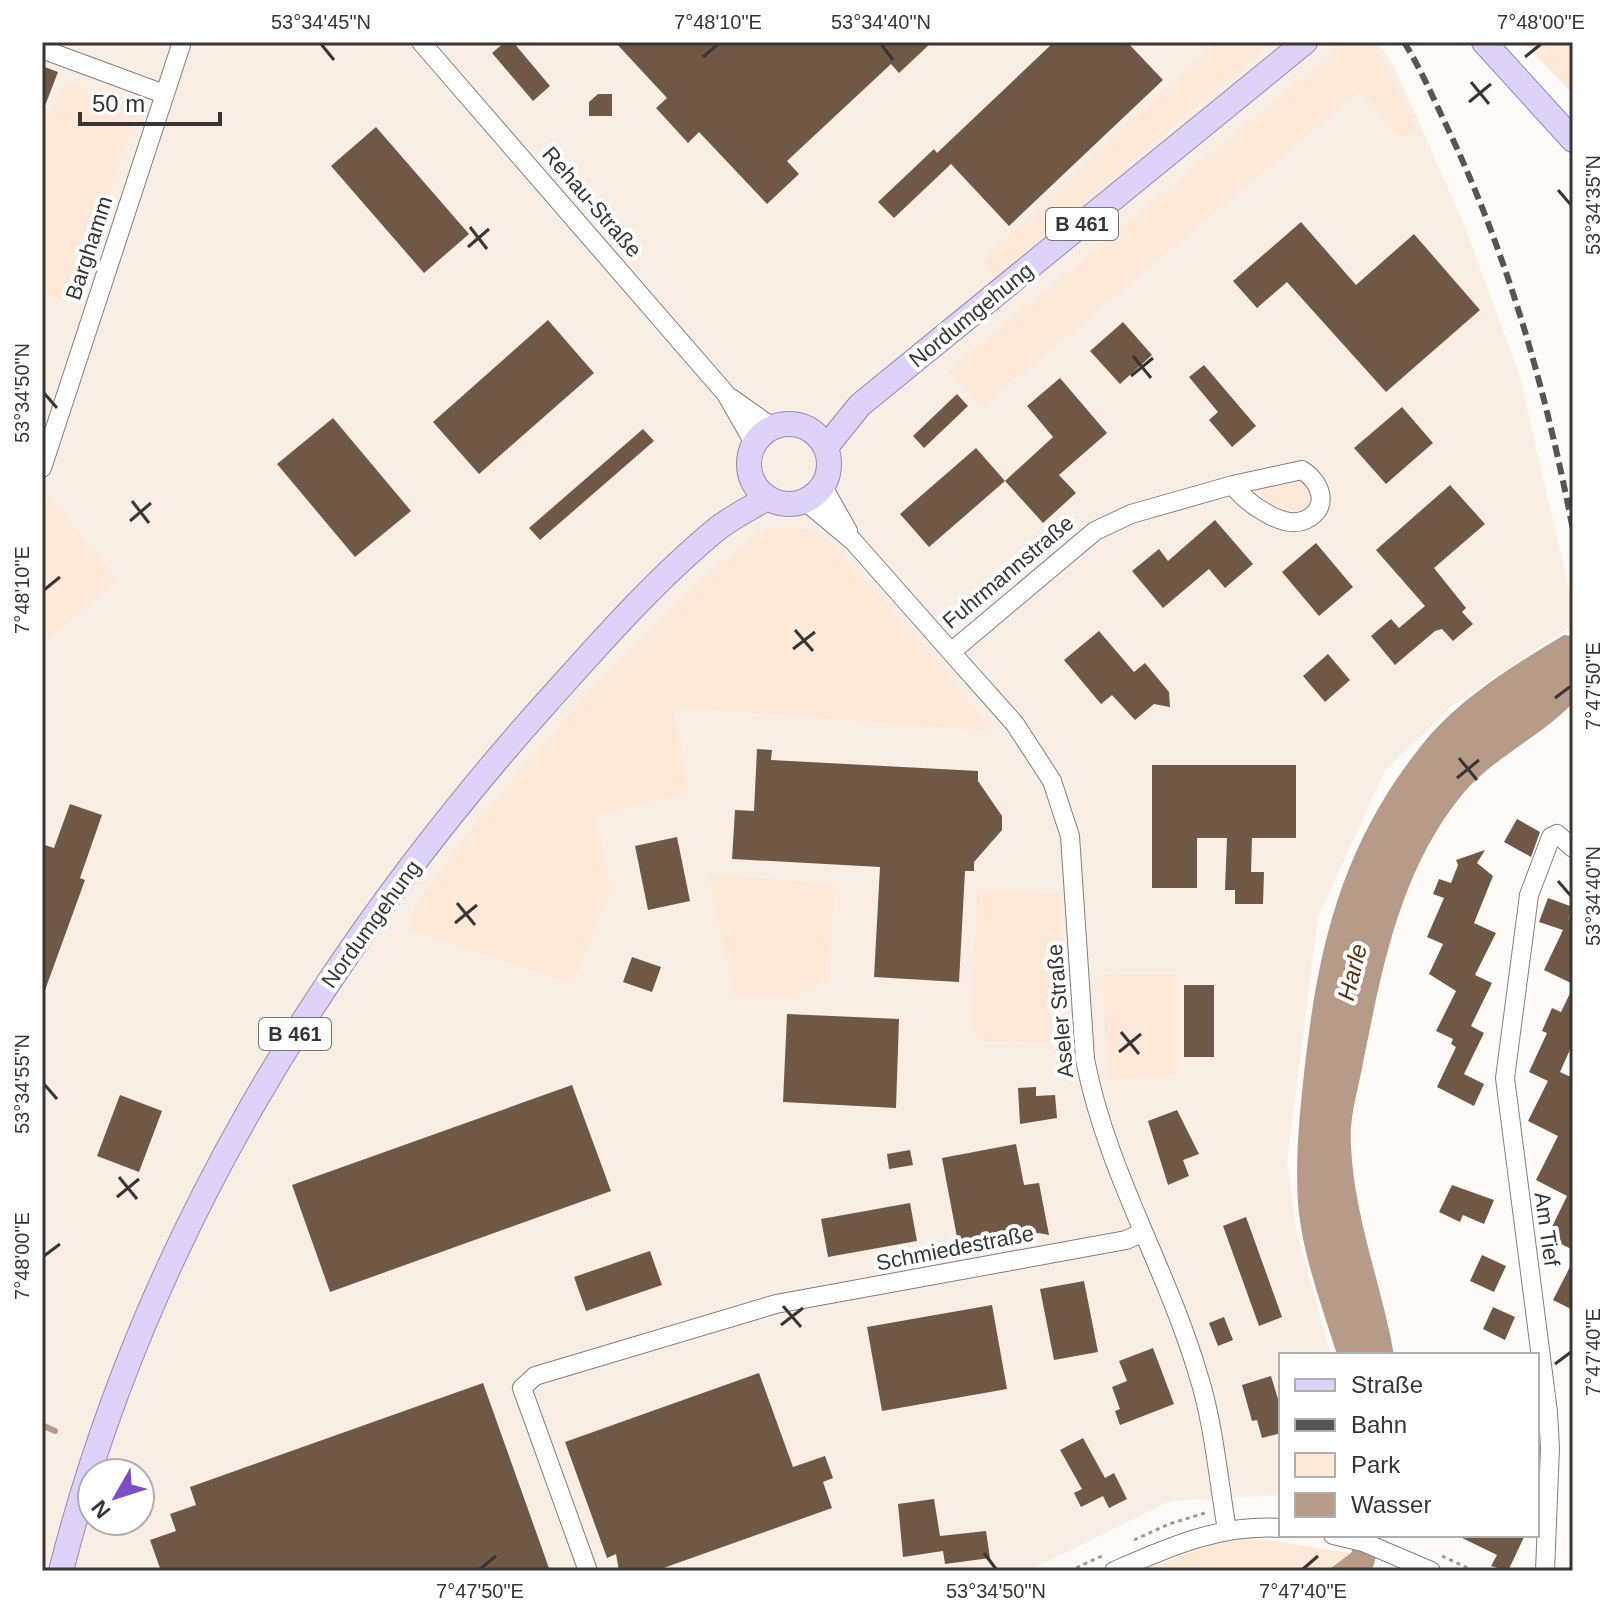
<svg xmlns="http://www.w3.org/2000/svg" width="1615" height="1613" viewBox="0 0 1615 1613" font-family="Arial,sans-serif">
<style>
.built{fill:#f9eee4;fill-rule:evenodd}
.green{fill:#fee9d8}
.water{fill:#b69c88}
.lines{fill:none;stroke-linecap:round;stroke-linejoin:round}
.stream{stroke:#b69c88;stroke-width:6}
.building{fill:#705846}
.minor-casing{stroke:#837e7b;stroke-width:20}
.major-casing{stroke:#9688b1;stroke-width:26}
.path{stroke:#9d9a98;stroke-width:3;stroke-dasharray:4 4;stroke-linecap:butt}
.minor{stroke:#fff;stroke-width:18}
.major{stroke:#dfd2f8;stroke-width:24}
.rail{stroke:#575554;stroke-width:6;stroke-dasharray:12 6;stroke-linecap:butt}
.ticks{fill:none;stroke:#383635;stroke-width:3}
.labels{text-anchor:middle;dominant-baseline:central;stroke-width:8;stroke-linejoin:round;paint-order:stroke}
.shield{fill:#fff;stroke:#747272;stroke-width:2}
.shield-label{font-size:20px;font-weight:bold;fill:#383635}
.street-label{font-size:22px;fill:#383635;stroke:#fff}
.water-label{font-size:24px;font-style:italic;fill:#5b3512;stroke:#fff}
.neatline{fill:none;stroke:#383635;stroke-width:3}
.ticks-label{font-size:20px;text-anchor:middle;fill:#383635}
</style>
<rect width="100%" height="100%" fill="#fefaf7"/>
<!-- built -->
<path class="built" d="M42,42H1378L1396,70L1465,227L1519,374L1573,606V625L1452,706L1385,771L1318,917L1287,1161L1296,1229L1331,1355H1281V1495L1170,1501L1028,1571H42ZM92,1473H140V1521H92Z"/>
<!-- green -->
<path class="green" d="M1216,42H1272L995,277L982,262Z
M1347,42H1371L1390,72L1418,130L1399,138L1360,90L981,407L949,371Z
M1524,42H1573V95L1523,42Z
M65,81L137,111L71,304L42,293V115L50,114Z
M1299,477L1308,484L1312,499L1300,511L1285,509L1253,489Z
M47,496L117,579L42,644V512Z
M772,527L807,529L825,538L941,665L991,731L674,707L688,793L595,816L611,890L572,984L409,930L417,904L461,843L580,701L700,582L756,534Z
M708,874L834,884L828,978L790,997H734Z
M978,890L1059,894L1068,1043L979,1041L971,1023Z
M1176,974V1075L1109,1080L1102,975Z
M1247,1537L1351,1553L1327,1571H1143L1202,1547Z"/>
<!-- water -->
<path class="water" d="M1564,635L1573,636V703C1539,738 1492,758 1461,796C1398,874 1381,974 1362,1068C1357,1094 1349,1119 1351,1146C1354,1217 1382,1286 1394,1355H1337C1322,1306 1302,1254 1298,1203C1295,1156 1300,1111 1305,1064C1319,942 1343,844 1421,746C1458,699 1514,665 1564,635Z
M1359,1535H1382L1372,1571H1327L1351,1553Z"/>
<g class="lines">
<!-- stream -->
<path class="stream" d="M42,1425L55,1431"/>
</g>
<!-- building -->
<path class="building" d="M505,42H513L550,86L533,101L492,53Z
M615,42H932L899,73L891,64L787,161L799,174L767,204L699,132L688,143L656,108L667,98Z
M1054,42H1127L1163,80L1009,226L951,164L894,218L878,202L934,149L937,153Z
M42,66L58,72L43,111H42Z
M598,94H612V116H589V102Z
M376,127L469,234L424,273L331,166Z
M1301,222L1356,285L1414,234L1480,310L1386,392L1287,282L1257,308L1233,281Z
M548,320L594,373L479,474L433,422Z
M1123,322L1152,355L1120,384L1090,351Z
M1204,365L1256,426L1232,447L1209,420L1218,412L1189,377Z
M1060,378L1107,433L1059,475L1076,493L1043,523L1005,481L1053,437L1027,406Z
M957,394L968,406L924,448L913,436Z
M1402,407L1433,443L1386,484L1354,448Z
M333,418L411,511L355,557L277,464Z
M643,429L654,441L540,540L529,528Z
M976,448L1005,481L929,547L900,514Z
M1450,485L1485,524L1434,568L1466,608L1462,612L1473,624L1453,641L1442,629L1435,631L1395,665L1371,636L1391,619L1399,628L1425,606L1376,550Z
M1215,520L1253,564L1225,588L1209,569L1163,608L1132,571L1159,549L1168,561Z
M1316,543L1353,587L1319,616L1282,572Z
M1099,631L1134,672L1145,663L1169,692L1170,707L1154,704L1135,720L1112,695L1101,704L1064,660Z
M1328,654L1350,680L1325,702L1303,676Z
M757,749L772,750L771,760L978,771V781L1002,816V830L974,862V871H965L959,982L874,977L880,867L732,859L735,810L754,811Z
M1152,765H1296V838H1252L1251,872H1264L1263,904H1235V890H1225L1227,838H1197V888H1152Z
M70,804L102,815L80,878L85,880L44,993L42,844L54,848Z
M1517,819L1540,832L1531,857L1504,842Z
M677,837L690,901L648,910L635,846Z
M1485,850L1477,863L1493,876L1474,923L1496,933L1475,975L1492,983L1471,1026L1484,1033L1464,1074L1484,1084L1474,1106L1437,1087L1456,1047L1451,1044L1453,1039L1436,1031L1456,991L1429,974L1443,944L1427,937L1444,898L1433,894L1439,879L1451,883L1458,865L1456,860Z
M1548,898L1573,907L1568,920L1573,910V984L1544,970L1563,930L1539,922Z
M632,957L661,967L652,992L623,982Z
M1184,985H1214V1057H1184Z
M1573,987V1043L1560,1072L1573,1078V1250L1547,1237L1567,1196L1536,1180L1558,1136L1528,1121L1548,1081L1529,1072L1547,1033L1542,1031L1552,1008L1561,1012Z
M787,1014L899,1019L896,1108L783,1102Z
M572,1085L611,1191L330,1292L292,1185Z
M1036,1087V1096L1055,1095L1057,1118L1020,1124L1018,1088Z
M120,1095L162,1111L139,1172L97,1156Z
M1177,1110L1199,1154L1183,1160L1189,1176L1168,1185L1148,1121Z
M1016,1144L1024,1185L1039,1183L1049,1235L1039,1233L959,1248L942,1158Z
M910,1150L913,1165L889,1169L887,1154Z
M1452,1185L1494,1200L1484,1224L1463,1215L1460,1222L1439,1212Z
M910,1203L917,1241L828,1257L821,1219Z
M1246,1217L1282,1317L1259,1326L1223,1226Z
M650,1251L662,1285L586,1311L574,1277Z
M1482,1255L1506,1266L1494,1292L1470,1281Z
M1573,1261V1310L1553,1300Z
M1084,1281L1098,1352L1054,1360L1040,1289Z
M992,1305L1007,1389L882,1411L867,1327Z
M1493,1307L1515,1317L1505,1340L1483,1329Z
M1224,1317L1233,1340L1218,1346L1209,1323Z
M1153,1348L1174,1404L1120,1425L1115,1411L1120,1409L1112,1387L1127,1381L1119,1361Z
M759,1373L793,1467L825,1456L833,1478L823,1482L832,1508L655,1571H619L616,1554L607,1558L565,1442Z
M1271,1376L1281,1409V1433L1262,1438L1257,1420L1252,1421L1242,1385Z
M483,1383L550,1571H161L150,1540L176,1531L170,1514L196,1505L190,1487Z
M1083,1438L1105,1478L1114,1473L1127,1499L1109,1508L1103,1496L1081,1507L1074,1493L1082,1489L1060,1450Z
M934,1499L940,1536L986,1531L990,1558L945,1564L943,1551L903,1557L898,1504Z
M1456,1535H1525L1508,1571L1491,1566L1497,1555Z"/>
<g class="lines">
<defs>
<path id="minor" d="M421,42L726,394L754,443
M42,49L164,94
M731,398L772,427
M42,468L182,42
M823,487L848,531
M805,501L853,541L951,652L1015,724L1052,781L1070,836L1085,1059C1106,1170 1166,1266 1198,1374C1214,1424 1218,1478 1227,1530
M951,652L1095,531L1131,514L1233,485C1245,502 1283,530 1305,520C1331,508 1321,482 1302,470L1233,485
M1333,1535L1363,1542L1431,1571
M588,1571L522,1388L535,1376L776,1304L1126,1240L1141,1233
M1114,1571C1169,1547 1220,1524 1281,1528
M1545,1571L1550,1448L1548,1412L1505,1078L1529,895L1551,837L1557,834L1573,848"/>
<path id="major" d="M1484,42L1573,140
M749 464a40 40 0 1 1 80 0a40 40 0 1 1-80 0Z
M826,447L860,405L1305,42
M61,1571C144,1244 323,952 547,702C600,643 655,580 717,529C732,517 751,508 767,498"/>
</defs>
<!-- minor casing -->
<use href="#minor" class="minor-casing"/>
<!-- major casing -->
<use href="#major" class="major-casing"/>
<!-- path -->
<path class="path" d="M1134,1540L1169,1524L1205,1513
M1442,1556L1474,1571
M1069,1571L1102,1556"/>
<!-- minor -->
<use href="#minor" class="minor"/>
<!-- major -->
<use href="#major" class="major"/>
<!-- rail -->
<path class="rail" d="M1404,42C1421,69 1434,100 1448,129C1509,258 1546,391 1573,530"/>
</g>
<!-- ticks -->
<path class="ticks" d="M321,44L334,60M881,44L893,60M703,57L718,44M1525,57L1541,44M1471,82L1489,104M1469,102L1491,84M1558,190L1571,205M470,227L487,249M468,247L489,229M1133,356L1151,378M1131,376L1153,358M44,393L57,408M132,501L149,523M130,521L151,503M44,590L60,577M795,630L813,651M793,649L815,632M1555,698L1571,686M1459,758L1477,780M1457,778L1479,760M1558,881L1571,896M457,903L475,925M455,923L477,905M1121,1032L1139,1054M1119,1052L1141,1034M44,1084L57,1099M119,1177L137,1199M117,1197L139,1179M44,1256L60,1244M783,1306L801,1327M781,1325L803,1308M1555,1364L1571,1352M984,1553L996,1569M480,1569L496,1556M1303,1569L1318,1556"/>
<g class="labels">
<!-- shield labels -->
<g class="shield">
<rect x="1046" y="208" width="72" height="32" rx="6"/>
<rect x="259" y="1018" width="72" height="32" rx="6"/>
</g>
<g class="shield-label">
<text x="1082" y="224">B 461</text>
<text x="295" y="1034">B 461</text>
</g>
<!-- street labels -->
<g class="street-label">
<text transform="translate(592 202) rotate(49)">Rehau-Straße</text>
<text transform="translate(89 248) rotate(-72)">Barghamm</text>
<text transform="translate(971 315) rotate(-39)">Nordumgehung</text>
<text transform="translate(1008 572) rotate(-40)">Fuhrmannstraße</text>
<text transform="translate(371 924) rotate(-54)">Nordumgehung</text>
<text transform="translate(1060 1011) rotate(-95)">Aseler Straße</text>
<text transform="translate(1547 1229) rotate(82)">Am Tief</text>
<text transform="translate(955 1248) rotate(-11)">Schmiedestraße</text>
</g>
<!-- water labels -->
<g class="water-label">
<text transform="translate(1352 972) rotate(-76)">Harle</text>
</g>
</g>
<!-- border -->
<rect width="1615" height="1613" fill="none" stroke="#ffffff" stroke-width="88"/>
<!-- legend -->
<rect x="1279" y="1353" width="260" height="184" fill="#ffffff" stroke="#afafae" stroke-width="2"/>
<rect x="1295" y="1379" width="40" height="12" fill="#dfd2f8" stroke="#afafae" stroke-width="2"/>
<text x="1351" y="1393" font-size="24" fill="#383635">Straße</text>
<rect x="1295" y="1419" width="40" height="12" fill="#575554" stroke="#afafae" stroke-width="2"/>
<text x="1351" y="1433" font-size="24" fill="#383635">Bahn</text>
<rect x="1295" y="1453" width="40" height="24" fill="#fee9d8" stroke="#afafae" stroke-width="2"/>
<text x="1351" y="1473" font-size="24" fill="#383635">Park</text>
<rect x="1295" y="1493" width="40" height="24" fill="#b69c88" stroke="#afafae" stroke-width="2"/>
<text x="1351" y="1513" font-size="24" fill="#383635">Wasser</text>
<!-- north arrow -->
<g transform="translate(116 1497) rotate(231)"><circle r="38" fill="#ffffff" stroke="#afafae" stroke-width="2"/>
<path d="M0-6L14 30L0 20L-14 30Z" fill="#7f4dc5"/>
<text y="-12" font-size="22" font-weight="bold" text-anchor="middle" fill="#383635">N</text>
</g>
<!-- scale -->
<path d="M80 112v12h140v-12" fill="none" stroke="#383635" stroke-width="4"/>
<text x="92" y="112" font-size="24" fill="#383635" stroke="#ffffff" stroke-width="6" paint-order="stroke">50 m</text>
<rect x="44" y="44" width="1527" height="1525" class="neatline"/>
<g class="ticks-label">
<text x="321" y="29">53°34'45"N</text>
<text x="718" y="29">7°48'10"E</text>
<text x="881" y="29">53°34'40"N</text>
<text x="1541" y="29">7°48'00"E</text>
<text transform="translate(1593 205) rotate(-90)" y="7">53°34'35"N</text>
<text transform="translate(22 393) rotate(-90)" y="7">53°34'50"N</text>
<text transform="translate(22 590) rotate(-90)" y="7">7°48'10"E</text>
<text transform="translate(1593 686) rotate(-90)" y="7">7°47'50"E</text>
<text transform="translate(1593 896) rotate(-90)" y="7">53°34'40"N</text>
<text transform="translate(22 1084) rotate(-90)" y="7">53°34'55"N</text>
<text transform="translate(22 1256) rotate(-90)" y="7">7°48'00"E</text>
<text transform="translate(1593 1352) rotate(-90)" y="7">7°47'40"E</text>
<text x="480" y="1598">7°47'50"E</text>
<text x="996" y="1598">53°34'50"N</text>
<text x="1303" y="1598">7°47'40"E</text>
</g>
</svg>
